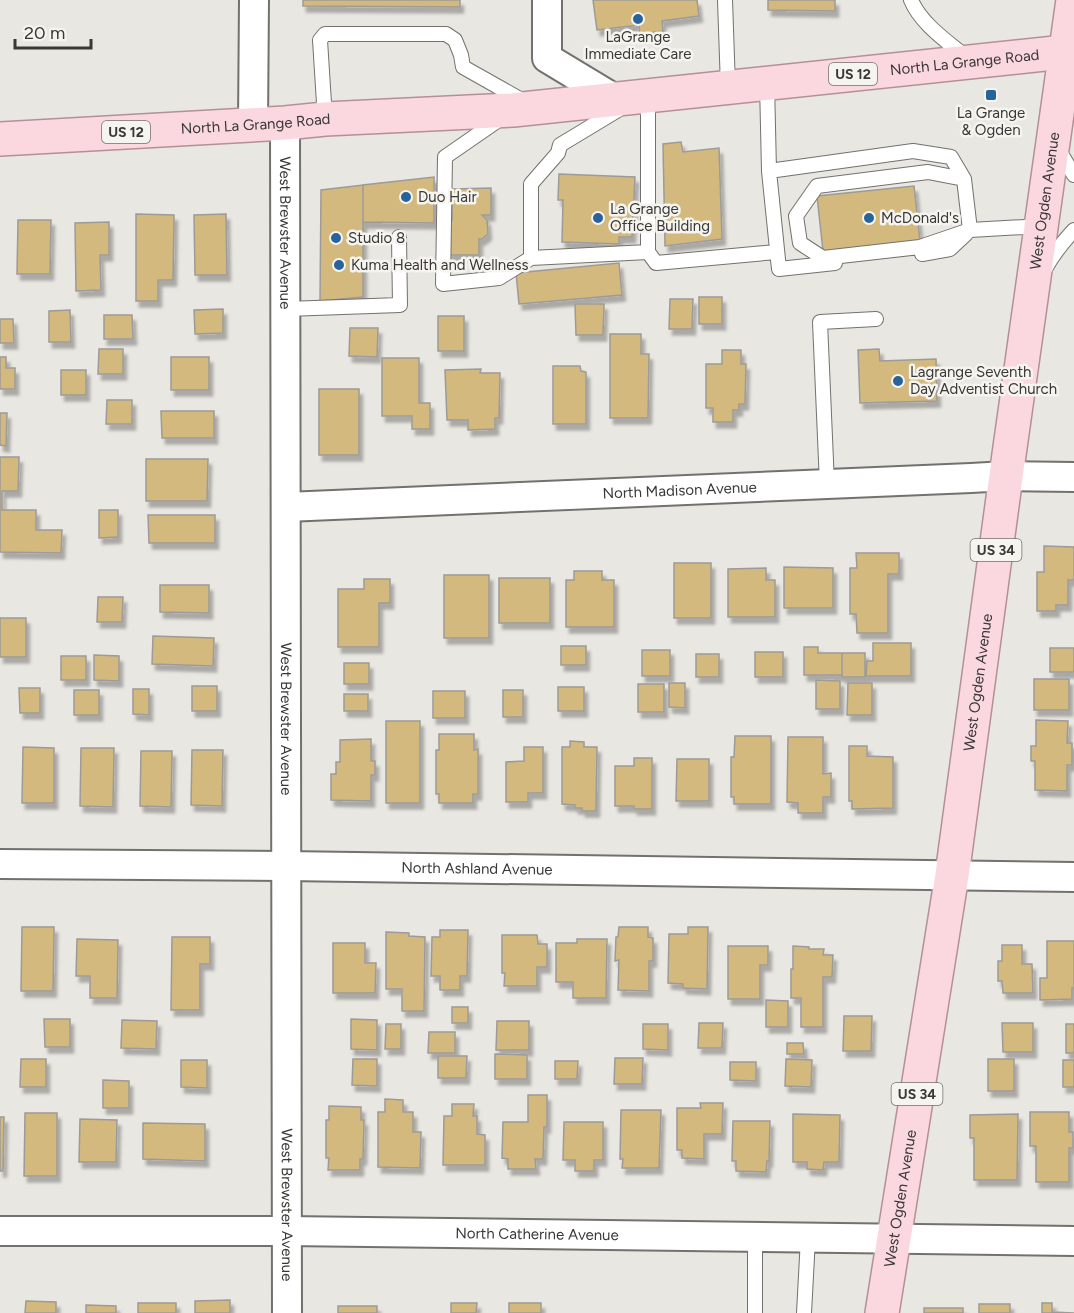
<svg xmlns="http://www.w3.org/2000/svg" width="1074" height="1313" viewBox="0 0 1074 1313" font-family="Figtree,sans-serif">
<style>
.building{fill:#d4b97f;stroke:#9d9b97;stroke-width:1.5;filter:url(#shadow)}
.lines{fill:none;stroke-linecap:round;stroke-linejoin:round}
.service-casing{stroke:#73716d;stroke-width:16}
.minor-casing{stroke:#73716d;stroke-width:32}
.primary-casing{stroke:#b58f97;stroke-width:36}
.service{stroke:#fff;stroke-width:14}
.minor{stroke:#fff;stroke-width:28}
.primary{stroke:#fbd8e0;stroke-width:33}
.poi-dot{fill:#28639b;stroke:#f6f4ef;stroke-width:2}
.labels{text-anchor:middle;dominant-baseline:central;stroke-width:5;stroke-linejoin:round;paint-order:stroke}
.shield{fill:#f6f4ef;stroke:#72706e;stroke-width:1.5}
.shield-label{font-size:14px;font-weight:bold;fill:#393837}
.poi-label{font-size:15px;fill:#393837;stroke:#f6f4ef;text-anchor:start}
.street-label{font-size:15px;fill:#393837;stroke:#f6f4ef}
</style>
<defs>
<filter id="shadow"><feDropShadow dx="3.5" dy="6" stdDeviation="1.5" flood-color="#0004"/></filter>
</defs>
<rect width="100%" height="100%" fill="#e9e7e2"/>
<!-- building -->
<path class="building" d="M303,0H460V7L303,6Z
M593,0H697L699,16L662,21L663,31L640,34L639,25L597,30Z
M768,0H835V11L768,10Z
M681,142L683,152L719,148L722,239L665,246L663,144Z
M559,174L635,177L632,237H619V244L562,242L563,200H558Z
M434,177V223L363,222V185Z
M363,185V297L320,301L321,190Z
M914,186L920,241L823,251L817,196Z
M491,188V215H482L487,220L488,234L482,239H479V255H448L445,221L452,220V189Z
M136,214L174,215L173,280H158V301H136Z
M226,214L227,275H195L194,215Z
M18,220H51L50,274H17Z
M109,222V255H100L101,290L76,291L75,223Z
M619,263L622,295L519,304L516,273Z
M699,297H722V324H699Z
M670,299H693L692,329H669Z
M575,304H604L603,335H576Z
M223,309V333L195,334L194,310Z
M70,310L71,342H49V311Z
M104,315H132L133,339H104Z
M438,316H464V351H438Z
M0,319H13L14,343H0Z
M350,328H378L377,357L349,356Z
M610,334H641V354H649L648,418H610Z
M99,349H123V374H98Z
M879,349L880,361L936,359L937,401L860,403L858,350Z
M722,350H741V364H746L745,404H739V410H733V422H713V408H706V364H722Z
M0,357H6V368H15V389H0Z
M171,357H209V390H171Z
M382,358H419V403H430V429H412V416H382Z
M553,366H580L581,371L586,372V424H553Z
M481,369L480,373H500L499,418H495V429L468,430V420H447L445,370Z
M61,370H86V395H61Z
M319,389H359V455H319Z
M107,400H132V424H106Z
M161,411H214V438H162Z
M0,413H7L6,446L0,445Z
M0,457H19L18,491H2V510H36V530H62L61,553L0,552Z
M146,459H208L207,501H146Z
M99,510H118V537L99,538Z
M148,515H215V543H149Z
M1044,546L1074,547V580H1068V605H1056V611H1037V572H1044Z
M856,553H899V574H888V633H857L856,614H850V568H857Z
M674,563H711V618H674Z
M784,567L833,568V608H784Z
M766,568V580H775V617H728V569Z
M574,571H602V580H614V627H566V580H574Z
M444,575H489V638H444Z
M499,578H550V623H499Z
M364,579H390V603H379V647H338V589H364Z
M160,585H209V613L160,612Z
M98,597H123L122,622H97Z
M0,618H26V657H0Z
M153,636L214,638L213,666L152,664Z
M873,643H911V676H866L867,661H873Z
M561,646H586V665H561Z
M804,647H818V653H842V675H804Z
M1050,648H1074V672H1050Z
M642,650H670V676H642Z
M755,652H783V677H755Z
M842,653H865V677H842Z
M696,654H719V677H696Z
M94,655L119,656V681L94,680Z
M61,656H86V680H61Z
M344,663H369V684H344Z
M1034,679H1069V710H1034Z
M816,680L840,681V709H816Z
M669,683H685V708L669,707Z
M848,683H872V715H847Z
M638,684H664V712H638Z
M192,686H217V711H192Z
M558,687H584V711H558Z
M19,688H40V713H20Z
M133,689H149V715L133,714Z
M74,690H99V715H74Z
M503,690H523V717H503Z
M433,691H465V718H433Z
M344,694H368V711H344Z
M1036,720L1068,721L1067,743H1072V765H1067V791L1035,790V761H1031V746H1036Z
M386,721H420V803H386Z
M439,734H474V750L478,749V794H473V803H439V794H436V750H439Z
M735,736H771V804H734V797H731V757H734Z
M788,737H823V774L831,773V797H823V813H798V803L787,802Z
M371,739V761H375V775H371V801L331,800V774H336V762H340V740Z
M570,741L584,742V747H597L596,811H582V808H575V805L562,804V747H570Z
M849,746H867V756L893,757V808L852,809V801H849Z
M23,747L54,748V803H22Z
M524,747H543V793H528V802H506V762L524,761Z
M81,748H114L113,807L80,806Z
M192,750H223L222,806L191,805Z
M141,751H172L171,807L140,806Z
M634,758H652V809H634V806H615V766H634Z
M677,759H709V801H676Z
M22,927H54L53,991H21Z
M619,927H648V937L653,938V961H649V991L618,990L619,960L615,961L616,937H618Z
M688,927H708L707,989L683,988V984L668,983L669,934H688Z
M440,930H468L467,976H460V990H440V976H431L432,937H440Z
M386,932L409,933V936L425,937L424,1011H402V989H386Z
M502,935H537L538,944H547V967H537V986H504L505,973H502Z
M172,937H210V964H200V1010H171Z
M77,939L118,940L117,998H90V976H76Z
M577,939H607L606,998H573V982H556V943H577Z
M1047,941H1074V988H1072V999L1040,1000V978H1047Z
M333,943H365V963H376L375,993H333Z
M1002,945H1022V964H1032L1033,993H1003L1002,981H998V961H1002Z
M728,946H768V965H760V999H728Z
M793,946L809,947V949H824L823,955H833L832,977H823V1027H801V998H791V969H793Z
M766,1000L788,1001V1027H766Z
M452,1007H468V1023H452Z
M844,1016H872L871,1051H843Z
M44,1019H70V1047H45Z
M351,1019L377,1020V1050L351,1049Z
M122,1020L157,1021L156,1049L121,1048Z
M497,1021H529V1050H496Z
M699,1023H723L722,1048H698Z
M1002,1023H1033V1052H1003Z
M386,1024H401V1049H385Z
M643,1024H668V1050L643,1049Z
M1066,1024H1074V1053H1066Z
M429,1032H455V1053H428Z
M787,1043H803L804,1054H787Z
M495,1054L527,1055V1079H495Z
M438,1056H467L466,1078H438Z
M615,1058H643L642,1084H614Z
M21,1059H46V1087H20Z
M353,1059H377V1086L352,1085Z
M786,1059L812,1060L811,1087L785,1086Z
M988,1059H1014V1091H988Z
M181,1060H207V1088L181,1087Z
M1063,1060H1074V1087H1063Z
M555,1061H578L577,1079H555Z
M730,1062H756V1081L730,1080Z
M103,1080L129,1081V1108H103Z
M528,1095H547V1127H544L543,1159H535L536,1169H508V1159L502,1158L503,1122H528Z
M385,1099L403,1100V1112H413V1132H421L420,1168L378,1167V1112H385Z
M700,1103H723L722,1134H704V1159L682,1158V1150H677V1108H701Z
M452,1104H474L473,1116H477V1134L485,1135V1165H443L444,1116H452Z
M329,1106L361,1107V1120H364L363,1159H360V1170H328L329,1158H326V1120H329Z
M621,1110H661L659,1168H622L623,1159H620Z
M1030,1112H1069V1132H1073V1148H1069V1182H1036V1146H1030Z
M25,1113H57V1176H24Z
M793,1114L840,1115L839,1162H824L823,1170L807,1169V1162H793Z
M1018,1114L1017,1180H974V1138H970V1115Z
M0,1117H4L3,1171H0Z
M80,1119L117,1120L116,1162H79Z
M733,1121H770L769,1161H767L766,1172L736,1171V1161H732Z
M564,1122H603V1160H594V1171H575V1160H563Z
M143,1123L205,1124V1161L143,1159Z
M230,1300V1313H195V1301Z
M26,1301L56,1302V1313H25Z
M138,1303H176V1313H138Z
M451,1303H477L476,1313H451Z
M509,1303H541V1313H509Z
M1042,1303H1052V1312L1074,1313H1042Z
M979,1304H1010V1313H979Z
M86,1305L116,1306V1313H86Z
M338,1306H377V1313H338Z
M924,1308H963V1313H924Z"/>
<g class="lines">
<defs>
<path id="service" d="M725,0L728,87
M911,0C921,24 947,41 967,58
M767,83L769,171L779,269L835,263
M648,96V252L656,263L776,252
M325,119L320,40L325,34H446L455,40L461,55L463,67L525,102
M500,119L445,157L443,284L499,278L531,258V184L558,153L560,145L623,107
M1058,149L1074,175
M769,171L913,151L951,157L964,179L970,230
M964,179L928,172L817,186L796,216L800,243L823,258L920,247L970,230L1042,226
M922,254L950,249L966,234
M531,258L648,252
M1045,269C1053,254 1063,242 1074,230
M286,309L400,305L399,237
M827,484L820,322L876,319
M755,1313V1237
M804,1313L808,1238"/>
<g id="minor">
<path d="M547,0V58L615,99"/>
<path id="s1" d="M285,123L287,1313"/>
<path d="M253,125L254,0"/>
<path id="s2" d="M286,507L971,478L1006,476L1074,477"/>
<path id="s3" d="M0,864L286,866L1074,877"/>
<path id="s4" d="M0,1231H286L1074,1241"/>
</g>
<g id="primary">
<path id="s5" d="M0,139L285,123L325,119L513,110L1074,51"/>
<path id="s6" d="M882,1313L952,875L1006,476L1073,0"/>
</g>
</defs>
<!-- service casing -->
<use href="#service" class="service-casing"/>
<!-- minor casing -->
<use href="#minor" class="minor-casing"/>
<!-- primary casing -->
<use href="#primary" class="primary-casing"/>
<!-- service -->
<use href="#service" class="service"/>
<!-- minor -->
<use href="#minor" class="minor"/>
<!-- primary -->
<use href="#primary" class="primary"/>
</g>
<!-- markers -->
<g class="poi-dot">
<circle cx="638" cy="19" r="6"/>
<rect x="985" y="89" width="12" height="12" rx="3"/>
<circle cx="406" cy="197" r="6"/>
<circle cx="598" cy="218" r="6"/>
<circle cx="869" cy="218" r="6"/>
<circle cx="336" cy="238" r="6"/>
<circle cx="339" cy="265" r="6"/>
<circle cx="898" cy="381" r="6"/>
</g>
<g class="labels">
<!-- shield labels -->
<g class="shield">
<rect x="829" y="63" width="48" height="22" rx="4.5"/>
<rect x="102" y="121" width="48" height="22" rx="4.5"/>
<rect x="970.5" y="539" width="51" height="22" rx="4.5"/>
<rect x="891.5" y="1083" width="51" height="22" rx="4.5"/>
</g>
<g class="shield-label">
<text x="853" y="74">US 12</text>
<text x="126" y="132">US 12</text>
<text x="996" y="550">US 34</text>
<text x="917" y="1094">US 34</text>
</g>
<!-- poi labels -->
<g class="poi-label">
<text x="638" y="37" text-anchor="middle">LaGrange<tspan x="638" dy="17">Immediate Care</tspan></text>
<text x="991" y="113" text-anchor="middle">La Grange<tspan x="991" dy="17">&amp; Ogden</tspan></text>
<text x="418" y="197">Duo Hair</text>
<text x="610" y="209">La Grange<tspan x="610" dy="17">Office Building</tspan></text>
<text x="881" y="218">McDonald's</text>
<text x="348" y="238">Studio 8</text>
<text x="351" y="265">Kuma Health and Wellness</text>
<text x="910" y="372">Lagrange Seventh<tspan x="910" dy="17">Day Adventist Church</tspan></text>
</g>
<!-- street labels -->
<g class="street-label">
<text stroke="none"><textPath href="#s5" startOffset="968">North La Grange Road</textPath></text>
<text stroke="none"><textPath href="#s5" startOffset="256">North La Grange Road</textPath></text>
<text stroke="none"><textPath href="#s6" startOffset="1124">West Ogden Avenue</textPath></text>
<text stroke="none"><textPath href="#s1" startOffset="110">West Brewster Avenue</textPath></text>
<text stroke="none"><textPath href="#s2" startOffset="394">North Madison Avenue</textPath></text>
<text stroke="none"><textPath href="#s6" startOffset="638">West Ogden Avenue</textPath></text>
<text stroke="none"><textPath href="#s1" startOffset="596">West Brewster Avenue</textPath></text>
<text stroke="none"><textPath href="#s3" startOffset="477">North Ashland Avenue</textPath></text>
<text stroke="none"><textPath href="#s6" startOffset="116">West Ogden Avenue</textPath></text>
<text stroke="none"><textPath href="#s1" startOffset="1082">West Brewster Avenue</textPath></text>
<text stroke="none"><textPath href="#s4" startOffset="537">North Catherine Avenue</textPath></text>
</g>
</g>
<!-- scale -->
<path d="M15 39v9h76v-9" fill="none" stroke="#393837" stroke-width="3"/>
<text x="24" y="39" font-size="18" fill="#393837" stroke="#f6f4ef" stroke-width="4.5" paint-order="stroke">20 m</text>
</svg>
